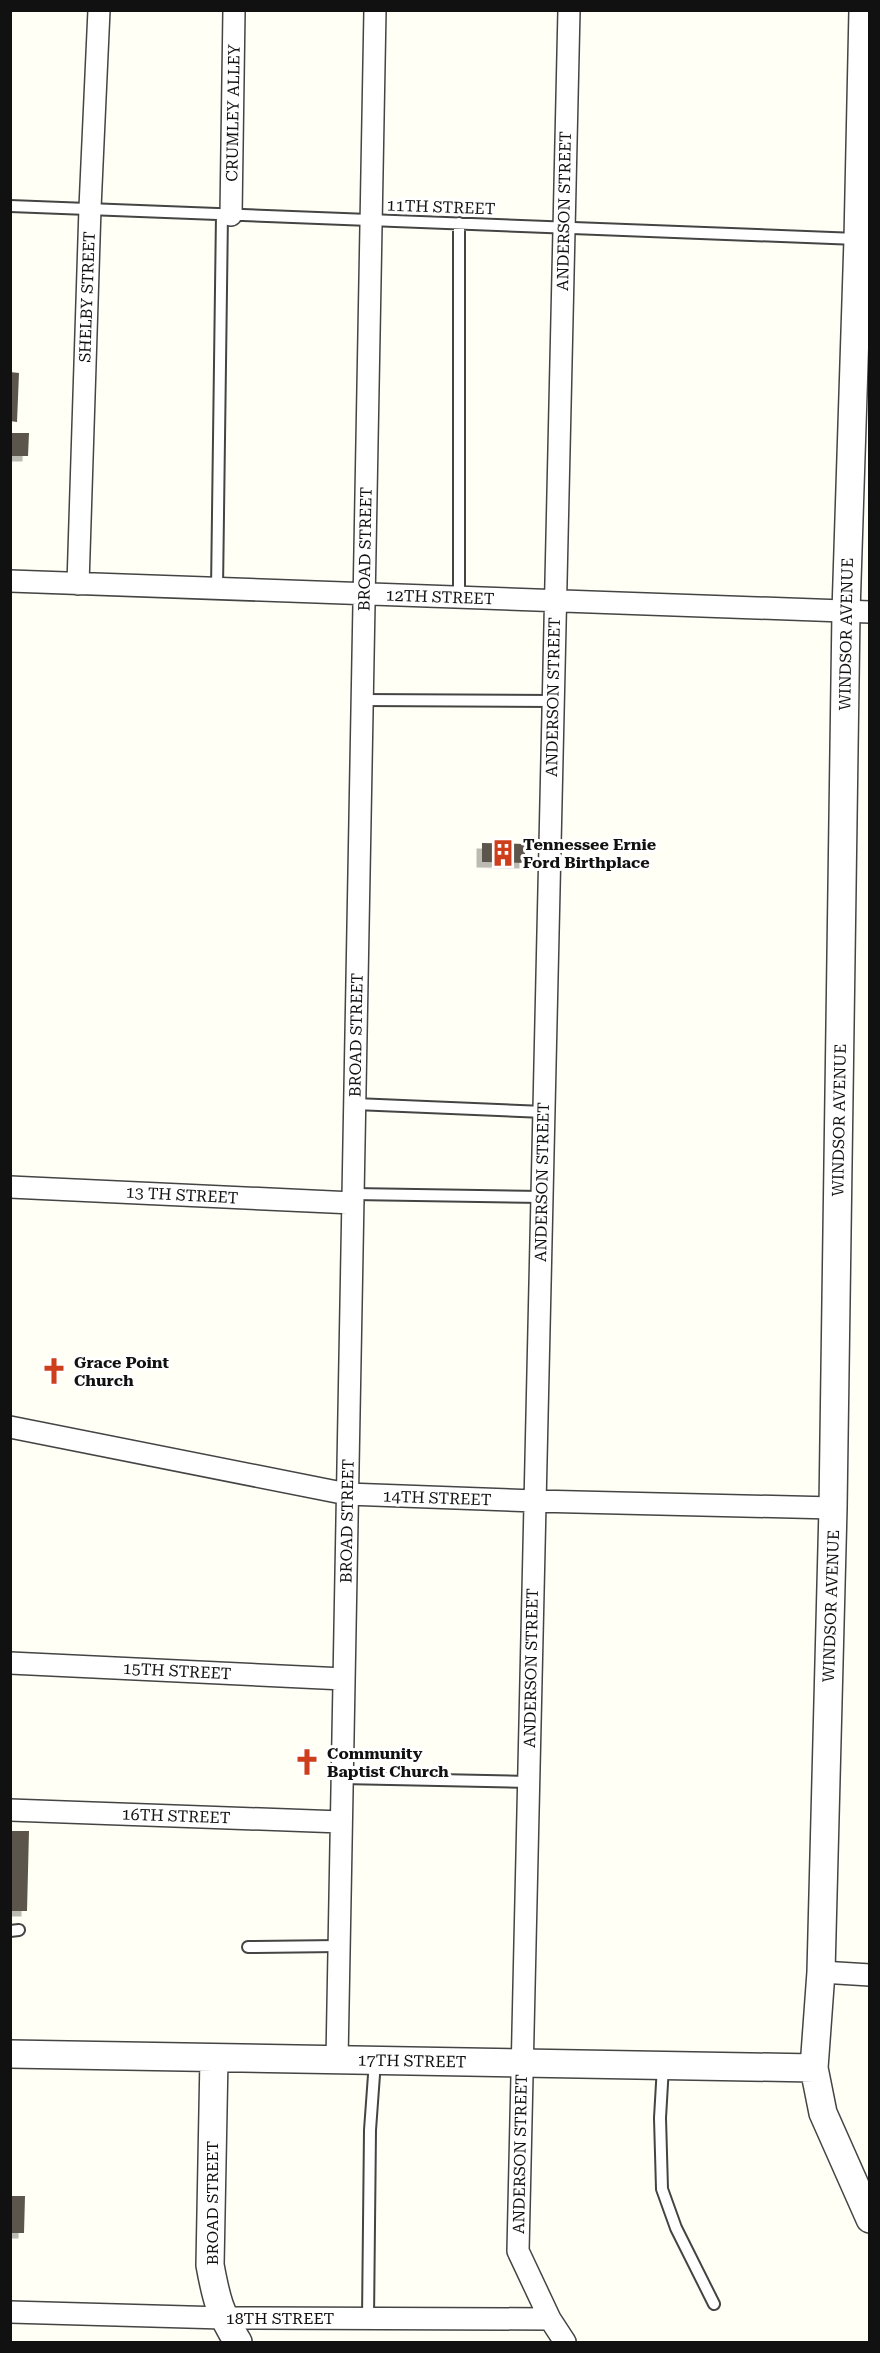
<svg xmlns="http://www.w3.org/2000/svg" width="880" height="2353" viewBox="0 0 880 2353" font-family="'Roboto Serif',serif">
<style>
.building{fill:#5b554c;filter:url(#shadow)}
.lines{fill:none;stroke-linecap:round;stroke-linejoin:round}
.service-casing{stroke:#444;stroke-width:14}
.minor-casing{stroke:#444;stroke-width:24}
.tertiary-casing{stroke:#444;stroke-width:30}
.service{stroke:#fff;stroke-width:10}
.minor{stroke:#fff;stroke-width:21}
.tertiary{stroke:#fff;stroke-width:27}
.labels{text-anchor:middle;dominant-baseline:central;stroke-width:6;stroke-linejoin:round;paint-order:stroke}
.street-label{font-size:16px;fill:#111;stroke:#fff}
.poi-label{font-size:16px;font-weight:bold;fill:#111;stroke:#fff;text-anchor:start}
</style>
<defs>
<filter id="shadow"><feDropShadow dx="-5.5" dy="5.5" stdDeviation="0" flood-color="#0004"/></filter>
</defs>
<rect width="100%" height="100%" fill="#fffff5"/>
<!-- building -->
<path class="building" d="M10,372L19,373L17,422L10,421Z
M10,433H29L28,456H10Z
M482,843L525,844V863L482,862Z
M10,1831H29L27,1911H10Z
M10,2196H25L24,2233H10Z"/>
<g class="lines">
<defs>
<path id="service" d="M10,206L857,239
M217,589L222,214
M459,598V223
M362,700L553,701
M355,1104L544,1112
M353,1194L542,1197
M342,1778L528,1782
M10,1931L19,1930
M248,1947L339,1946
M663,2066L660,2118L662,2189L676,2228L714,2304
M368,2319L370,2130L375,2061"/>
<path id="minor" d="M231,215L234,10
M10,581L870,612
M78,584L90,208L99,10
M10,1187L353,1203
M10,1427L347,1494L535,1501L833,1508
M10,1663L344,1679
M10,1810L341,1822
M821,1972L870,1975
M337,2060L375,10
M10,2312L223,2318L550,2319
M565,2342L550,2319L518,2251L569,10"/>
<path id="tertiary" d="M863,10L858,239L846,612L833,1508L821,1972L814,2068L823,2113L870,2219
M10,2054L814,2068
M214,2058L210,2265C216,2298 220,2314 238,2342"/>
</defs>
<!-- service casing -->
<use href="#service" class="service-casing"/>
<!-- minor casing -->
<use href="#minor" class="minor-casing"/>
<!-- tertiary casing -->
<use href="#tertiary" class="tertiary-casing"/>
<!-- service -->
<use href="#service" class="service"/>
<!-- minor -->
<use href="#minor" class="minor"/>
<!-- tertiary -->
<use href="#tertiary" class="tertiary"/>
</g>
<!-- icons -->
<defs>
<symbol id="building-bare" viewBox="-9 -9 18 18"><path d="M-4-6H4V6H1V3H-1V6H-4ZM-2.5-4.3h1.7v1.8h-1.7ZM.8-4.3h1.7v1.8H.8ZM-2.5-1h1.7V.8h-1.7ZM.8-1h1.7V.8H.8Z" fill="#cd3f1c" stroke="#fff" stroke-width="2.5" paint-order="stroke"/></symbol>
<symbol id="church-bare" viewBox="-9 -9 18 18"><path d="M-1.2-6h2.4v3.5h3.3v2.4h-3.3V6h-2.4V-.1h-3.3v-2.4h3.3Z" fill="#cd3f1c" stroke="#fff" stroke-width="2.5" paint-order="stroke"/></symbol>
</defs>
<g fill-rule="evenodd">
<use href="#building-bare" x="484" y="834" width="38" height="38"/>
<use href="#church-bare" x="35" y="1352" width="38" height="38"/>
<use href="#church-bare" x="288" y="1743" width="38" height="38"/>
</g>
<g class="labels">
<!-- street labels -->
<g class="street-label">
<text transform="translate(233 113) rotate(-89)">CRUMLEY ALLEY</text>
<text transform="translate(441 207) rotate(2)">11TH STREET</text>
<text transform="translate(564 211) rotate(-89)">ANDERSON STREET</text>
<text transform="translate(87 297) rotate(-88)">SHELBY STREET</text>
<text transform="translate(365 549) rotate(-89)">BROAD STREET</text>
<text transform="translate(440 597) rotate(2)">12TH STREET</text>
<text transform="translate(846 634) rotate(-89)">WINDSOR AVENUE</text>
<text transform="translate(553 697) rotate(-89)">ANDERSON STREET</text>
<text transform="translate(356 1035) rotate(-89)">BROAD STREET</text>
<text transform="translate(839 1120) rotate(-89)">WINDSOR AVENUE</text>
<text transform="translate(542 1182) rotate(-89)">ANDERSON STREET</text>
<text transform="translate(182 1195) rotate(3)">13 TH STREET</text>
<text transform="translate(437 1498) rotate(2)">14TH STREET</text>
<text transform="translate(347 1521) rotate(-89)">BROAD STREET</text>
<text transform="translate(831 1606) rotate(-88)">WINDSOR AVENUE</text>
<text transform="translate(531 1668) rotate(-89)">ANDERSON STREET</text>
<text transform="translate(177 1671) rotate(3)">15TH STREET</text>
<text transform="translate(176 1816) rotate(2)">16TH STREET</text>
<text transform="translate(412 2061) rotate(1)">17TH STREET</text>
<text transform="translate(520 2154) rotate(-89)">ANDERSON STREET</text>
<text transform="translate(212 2203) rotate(-90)">BROAD STREET</text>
<text x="280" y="2318">18TH STREET</text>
</g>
<!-- poi labels -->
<g class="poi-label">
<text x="523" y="844">Tennessee Ernie<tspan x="523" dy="18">Ford Birthplace</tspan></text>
<text x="74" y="1362">Grace Point<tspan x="74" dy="18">Church</tspan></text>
<text x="327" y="1753">Community<tspan x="327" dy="18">Baptist Church</tspan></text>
</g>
</g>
<!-- border -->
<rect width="880" height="2353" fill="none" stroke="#111111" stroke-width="24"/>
</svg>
